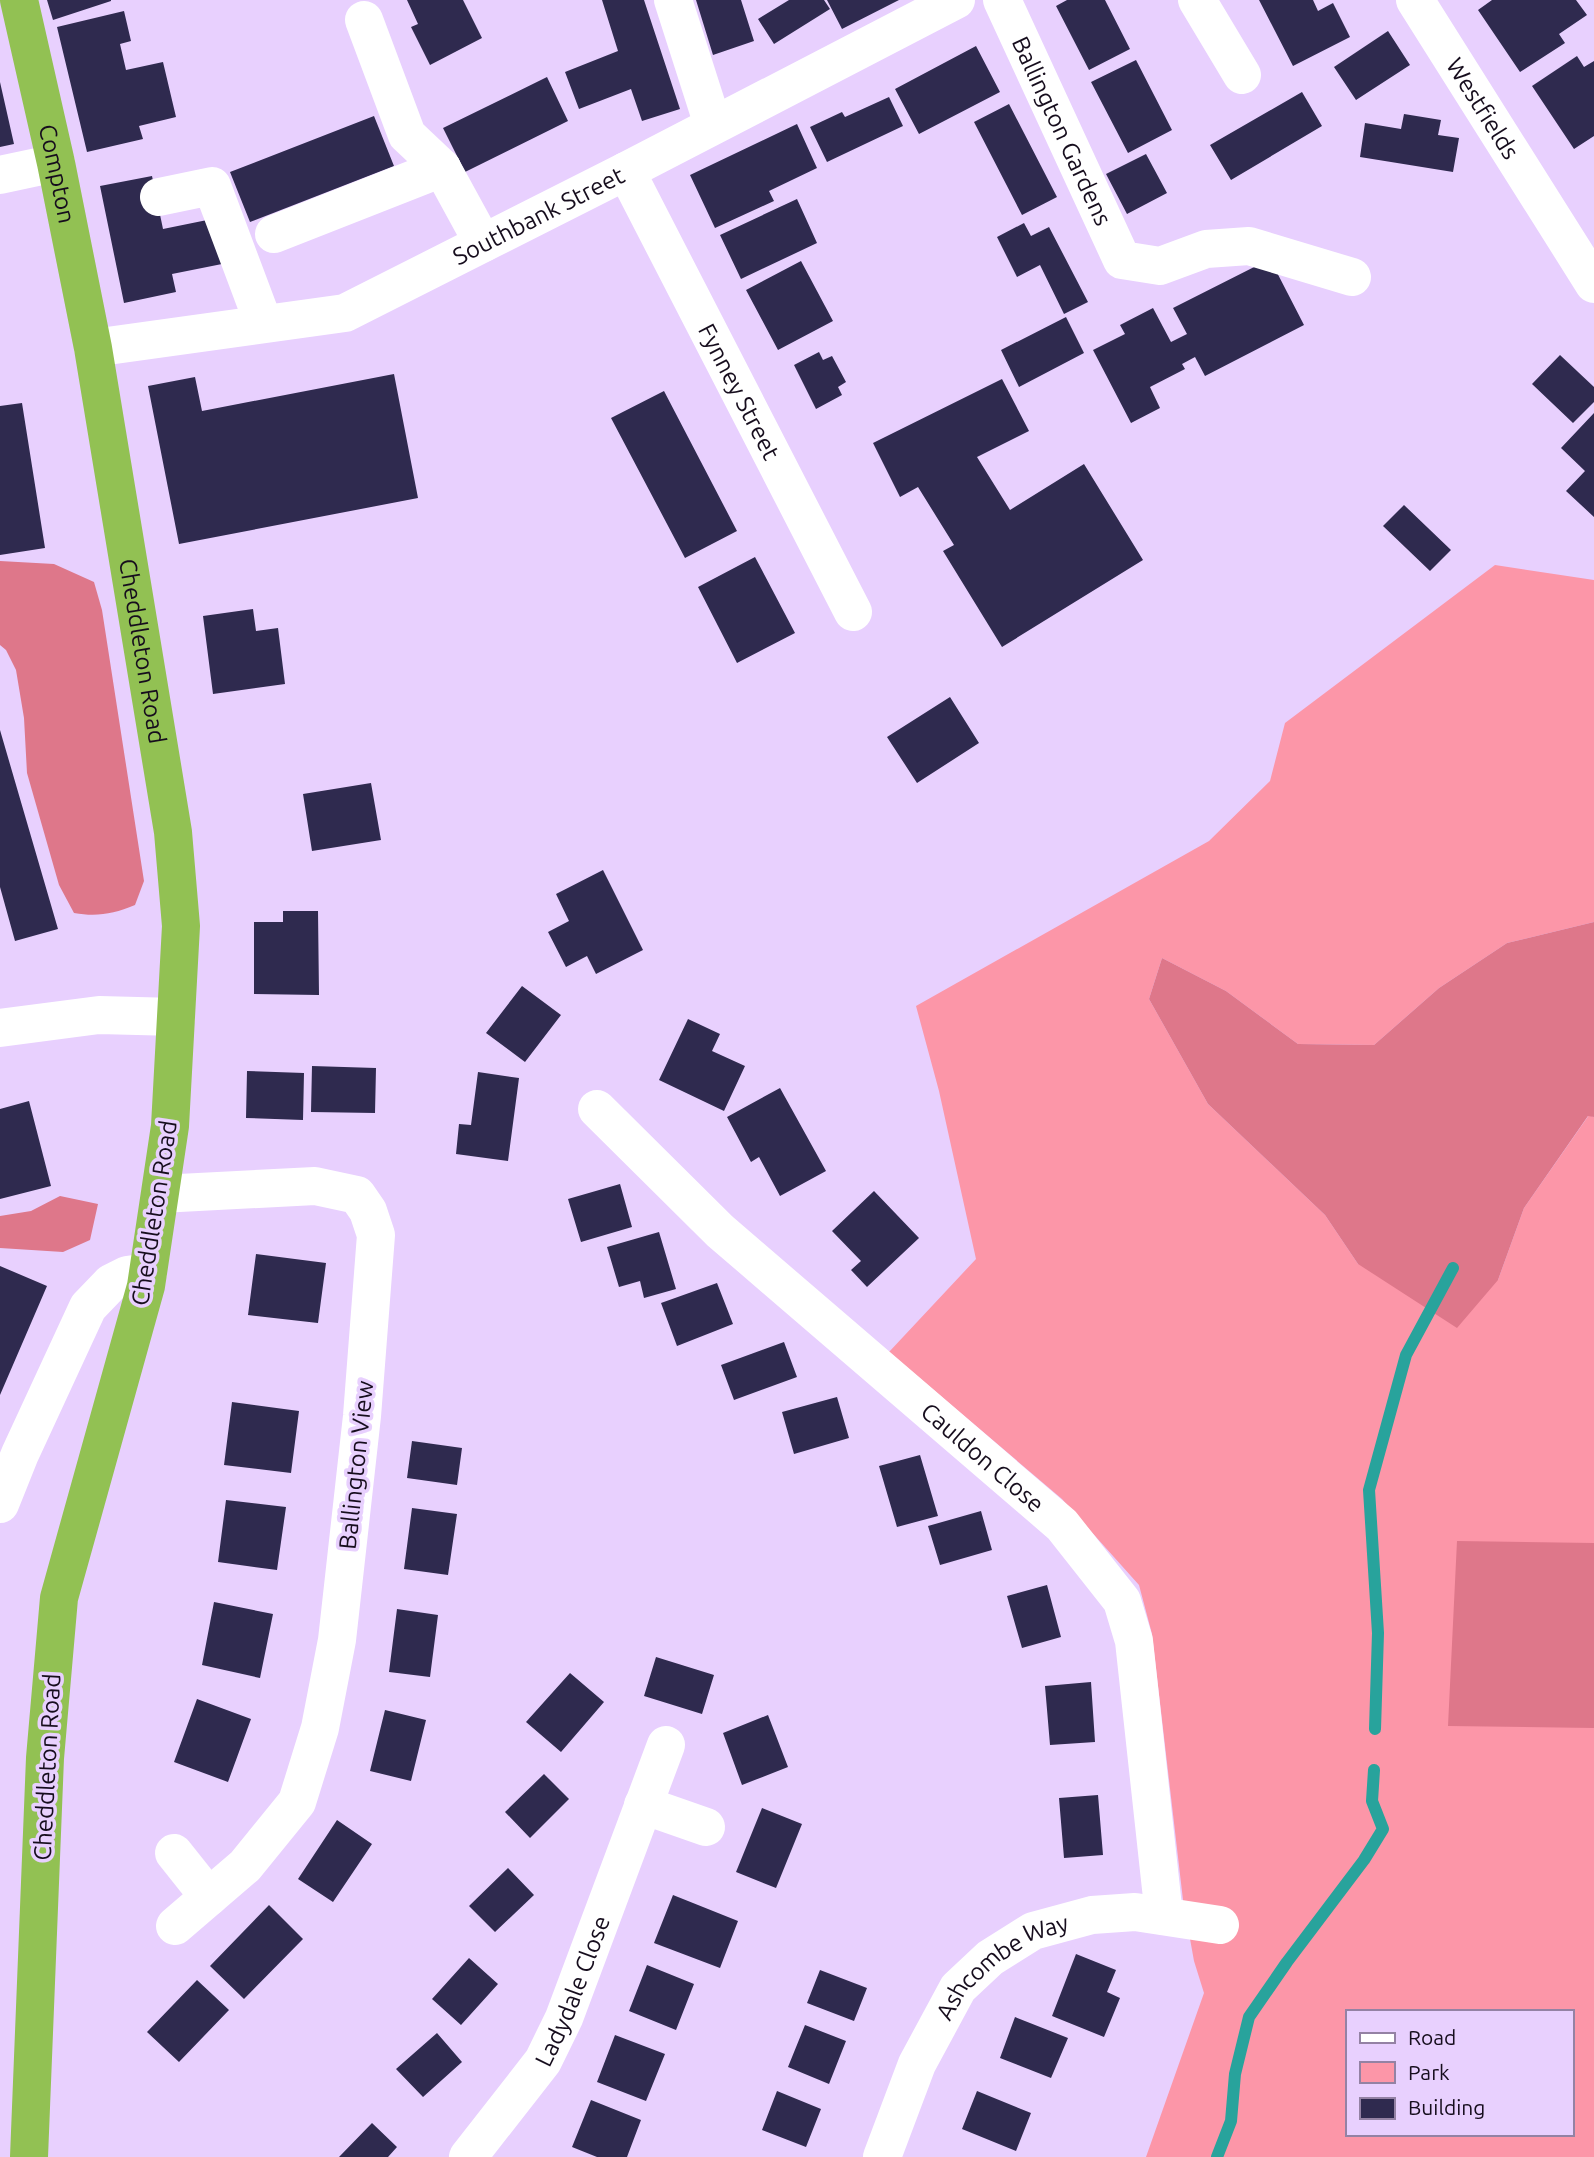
<svg xmlns="http://www.w3.org/2000/svg" width="1594" height="2157" viewBox="0 0 1594 2157" font-family="Ubuntu,sans-serif">
<style>
.green{fill:#fc96a8;fill-rule:evenodd}
.forest{fill:#de778a}
.lines{fill:none;stroke-linecap:round;stroke-linejoin:round}
.stream{stroke:#28a39c;stroke-width:12}
.building{fill:#2f2a4f}
.minor{stroke:#fff;stroke-width:38}
.highway{stroke:#92c153;stroke-width:38}
.labels{text-anchor:middle;dominant-baseline:central;stroke-width:7;stroke-linejoin:round;paint-order:stroke}
.street-label{font-size:24px;fill:#160d1d;stroke:#e8d0fe}
</style>
<rect width="100%" height="100%" fill="#e8d0fe"/>
<!-- green -->
<path class="green" d="M1495,565L1594,580V922L1507,943L1439,988L1374,1045L1298,1044L1226,991L1162,958L1149,999L1208,1104L1325,1215L1358,1264L1498,1280L1524,1208L1589,1115L1594,1117V2157H1146L1204,1993L1194,1961L1183,1900L1152,1634L1139,1585L1062,1499L889,1352L976,1259L939,1091L916,1006L1209,841L1270,781L1285,723ZM1347,2012H1571V2134H1347Z"/>
<!-- forest -->
<path class="forest" d="M0,561L54,564L94,582L102,610L144,881L135,905C113,914 97,917 74,913L59,885L27,773L24,718L16,670L6,650L0,645Z
M1594,922V1117L1588,1116L1524,1208L1498,1280L1457,1328L1358,1264L1325,1215L1208,1104L1149,999L1162,958L1226,991L1298,1044L1374,1045L1439,988L1507,943Z
M60,1196L98,1204L90,1240L63,1252L0,1248V1216L31,1211Z
M1457,1541L1594,1543V1728L1448,1726Z"/>
<g class="lines">
<!-- stream -->
<path class="stream" d="M1375,1729L1378,1633L1369,1490L1406,1355L1453,1268
M1217,2157L1231,2121L1235,2074L1249,2017L1287,1962L1364,1860L1383,1829L1372,1801L1374,1770"/>
</g>
<!-- building -->
<path class="building" d="M47,0H111V1L53,20Z
M407,0H463L482,38L430,65L411,27L418,24Z
M602,0H644L680,109L642,121L631,89L579,109L565,72L618,51Z
M696,0H741L754,41L713,55Z
M789,0H824L830,9L774,44L758,19Z
M827,0H899L842,29Z
M1067,0H1105L1130,49L1089,70L1056,6Z
M1259,0H1313L1318,11L1333,3L1350,37L1293,66Z
M1492,0H1576L1587,15L1559,34L1565,43L1520,72L1478,10Z
M124,11L131,41L120,44L126,70L163,62L176,117L139,126L143,139L87,152L57,27Z
M1388,31L1410,65L1356,100L1334,67Z
M976,46L1000,92L919,134L895,89Z
M1577,56L1584,67L1594,61V136L1574,149L1532,86Z
M1136,60L1172,130L1128,153L1091,82Z
M547,77L568,121L465,172L443,128Z
M0,82L14,144L0,147Z
M1302,92L1322,126L1231,180L1210,145Z
M889,97L903,126L827,162L810,127L842,112L845,117Z
M1009,104L1057,197L1022,215L974,122Z
M1404,114L1441,120L1438,135L1459,138L1453,172L1360,157L1365,123L1401,129Z
M374,116L394,166L250,222L230,172Z
M797,124L817,168L769,191L774,201L715,228L690,175Z
M1146,154L1167,193L1127,214L1106,174Z
M152,176L163,229L217,218L227,263L172,274L176,292L124,303L100,186Z
M797,199L817,243L741,279L720,235Z
M1024,223L1031,236L1049,227L1088,302L1064,314L1040,265L1017,277L997,237Z
M1270,259L1304,325L1205,376L1195,357L1182,364L1185,369L1150,387L1160,408L1131,423L1093,350L1125,334L1120,325L1153,308L1171,342L1187,334L1173,308Z
M801,261L833,321L778,350L746,290Z
M1066,317L1084,353L1019,387L1001,350Z
M819,352L823,360L832,356L846,382L838,387L842,395L816,409L794,365Z
M1560,355L1594,387V402L1573,423L1532,384Z
M394,374L418,498L179,544L148,386L195,377L202,411Z
M1002,379L1029,431L977,457L1010,510L1084,464L1143,560L1002,647L943,551L954,545L918,487L900,497L873,443Z
M664,391L737,531L685,558L611,418Z
M22,403L45,548L0,555V406Z
M1594,413V517L1566,491L1585,471L1561,448Z
M1404,505L1451,550L1430,571L1383,526Z
M755,557L795,633L737,663L698,587Z
M253,609L256,631L278,628L285,684L213,694L203,616Z
M950,697L979,743L917,783L887,737Z
M0,730L58,929L15,941L0,887Z
M371,783L381,840L312,851L303,794Z
M603,870L643,950L596,974L587,956L566,967L548,932L569,921L556,894Z
M283,911H318L319,995L254,994V922H283Z
M522,986L561,1015L525,1062L486,1033Z
M688,1019L720,1034L712,1051L745,1066L724,1111L659,1080Z
M312,1066L376,1068L375,1113L311,1112Z
M247,1071L304,1073L303,1120L246,1118Z
M478,1072L519,1078L508,1161L456,1154L459,1124L471,1125Z
M780,1088L826,1171L780,1196L759,1157L751,1162L727,1117Z
M29,1101L51,1186L0,1199V1109Z
M620,1184L632,1227L581,1242L568,1199Z
M874,1191L919,1238L867,1287L851,1270L861,1261L832,1231Z
M659,1232L676,1289L644,1298L640,1281L619,1287L607,1247Z
M256,1254L326,1263L318,1323L248,1315Z
M0,1266L47,1286L0,1395Z
M717,1283L733,1324L677,1346L661,1303Z
M784,1342L797,1377L734,1400L721,1365Z
M837,1397L849,1438L794,1454L782,1412Z
M232,1402L299,1411L291,1473L224,1465Z
M412,1441L462,1448L457,1485L407,1478Z
M920,1455L938,1516L897,1527L879,1466Z
M226,1500L286,1507L277,1570L218,1562Z
M412,1508L457,1514L448,1575L404,1569Z
M981,1511L992,1550L940,1565L928,1526Z
M1047,1585L1061,1637L1022,1648L1007,1596Z
M214,1602L273,1614L260,1678L202,1665Z
M397,1609L438,1615L430,1677L389,1672Z
M656,1657L714,1675L702,1714L644,1696Z
M570,1673L604,1702L561,1752L526,1722Z
M1091,1682L1095,1742L1050,1745L1045,1686Z
M197,1699L251,1719L228,1782L174,1762Z
M385,1710L426,1720L411,1781L370,1771Z
M768,1715L788,1767L742,1785L723,1733Z
M544,1774L569,1799L530,1838L505,1812Z
M1098,1795L1103,1855L1064,1858L1059,1798Z
M762,1808L802,1824L776,1888L736,1872Z
M337,1820L372,1844L333,1902L298,1879Z
M508,1868L534,1895L495,1932L469,1906Z
M673,1895L738,1921L720,1968L654,1943Z
M269,1905L303,1939L244,1999L210,1966Z
M1076,1954L1116,1970L1107,1992L1120,1998L1104,2037L1052,2016Z
M469,1958L498,1984L461,2025L432,1999Z
M647,1965L694,1984L676,2030L629,2011Z
M820,1970L867,1988L854,2021L807,2003Z
M197,1980L229,2010L179,2062L147,2032Z
M1015,2017L1068,2038L1051,2078L1000,2058Z
M805,2025L846,2041L829,2084L788,2067Z
M437,2033L462,2062L423,2097L396,2069Z
M615,2035L665,2054L646,2101L597,2082Z
M777,2091L821,2109L806,2147L762,2130Z
M977,2091L1031,2113L1016,2151L962,2129Z
M591,2100L641,2120L627,2157H597L572,2147Z
M372,2123L397,2147L388,2157H339Z"/>
<g class="lines">
<!-- minor -->
<g class="minor">
<path d="M673,0L713,125"/>
<path id="s1" d="M1002,0L1122,260L1160,266L1206,249L1249,246L1352,277"/>
<path d="M1197,0L1242,75"/>
<path id="s2" d="M1415,0L1594,284"/>
<path d="M364,20L407,135L442,168L483,243"/>
<path id="s3" d="M626,171L853,612"/>
<path d="M0,175L56,163"/>
<path d="M159,197L212,186L263,322"/>
<path d="M274,234L442,168"/>
<path id="s4" d="M93,348L345,313L626,171L956,0"/>
<path d="M0,1028L99,1015L176,1017"/>
<path id="s5" d="M597,1109L720,1231L1062,1525L1122,1601L1134,1641L1164,1916"/>
<path d="M160,1194L315,1186L357,1195L368,1211L376,1235L362,1416L337,1640L320,1728L297,1802L245,1866L175,1926"/>
<path d="M0,1504L20,1454L88,1307L111,1283L127,1275L148,1272"/>
<path d="M643,1805L706,1827"/>
<path d="M174,1853L209,1897"/>
<path id="s6" d="M468,2157L543,2061L564,2018L666,1745"/>
<path id="s7" d="M882,2157L917,2064L958,1988L990,1958L1033,1931L1092,1915L1135,1912L1220,1925"/>
</g>
<!-- highway -->
<path class="highway" id="s8" d="M19,0L56,163L93,348L173,832L181,926L170,1126L146,1286L59,1598L45,1758L29,2157"/>
</g>
<g class="labels">
<!-- street labels -->
<g class="street-label">
<text stroke="none"><textPath href="#s2" startOffset="128">Westfields</textPath></text>
<text stroke="none"><textPath href="#s1" startOffset="144">Ballington Gardens</textPath></text>
<text stroke="none"><textPath href="#s8" startOffset="178">Compton</textPath></text>
<text stroke="none"><textPath href="#s4" startOffset="471">Southbank Street</textPath></text>
<text stroke="none"><textPath href="#s3" startOffset="248">Fynney Street</textPath></text>
<text stroke="none"><textPath href="#s8" startOffset="663">Cheddleton Road</textPath></text>
<text transform="translate(154 1213) rotate(-81)">Cheddleton Road</text>
<text stroke="none"><textPath href="#s5" startOffset="520">Cauldon Close</textPath></text>
<text transform="translate(356 1465) rotate(-84)">Ballington View</text>
<text transform="translate(47 1767) rotate(-87)">Cheddleton Road</text>
<text stroke="none"><textPath href="#s7" startOffset="234">Ashcombe Way</textPath></text>
<text stroke="none"><textPath href="#s6" startOffset="198">Ladydale Close</textPath></text>
</g>
</g>
<!-- legend -->
<rect x="1346" y="2010" width="228" height="126" fill="#e8d0fe" stroke="#9482a4" stroke-width="2"/>
<rect x="1360" y="2033" width="35" height="10" fill="#ffffff" stroke="#9482a4" stroke-width="2"/>
<text x="1408" y="2045" font-size="21" fill="#160d1d">Road</text>
<rect x="1360" y="2062" width="35" height="21" fill="#fc96a8" stroke="#9482a4" stroke-width="2"/>
<text x="1408" y="2080" font-size="21" fill="#160d1d">Park</text>
<rect x="1360" y="2098" width="35" height="21" fill="#2f2a4f" stroke="#9482a4" stroke-width="2"/>
<text x="1408" y="2115" font-size="21" fill="#160d1d">Building</text>
</svg>
